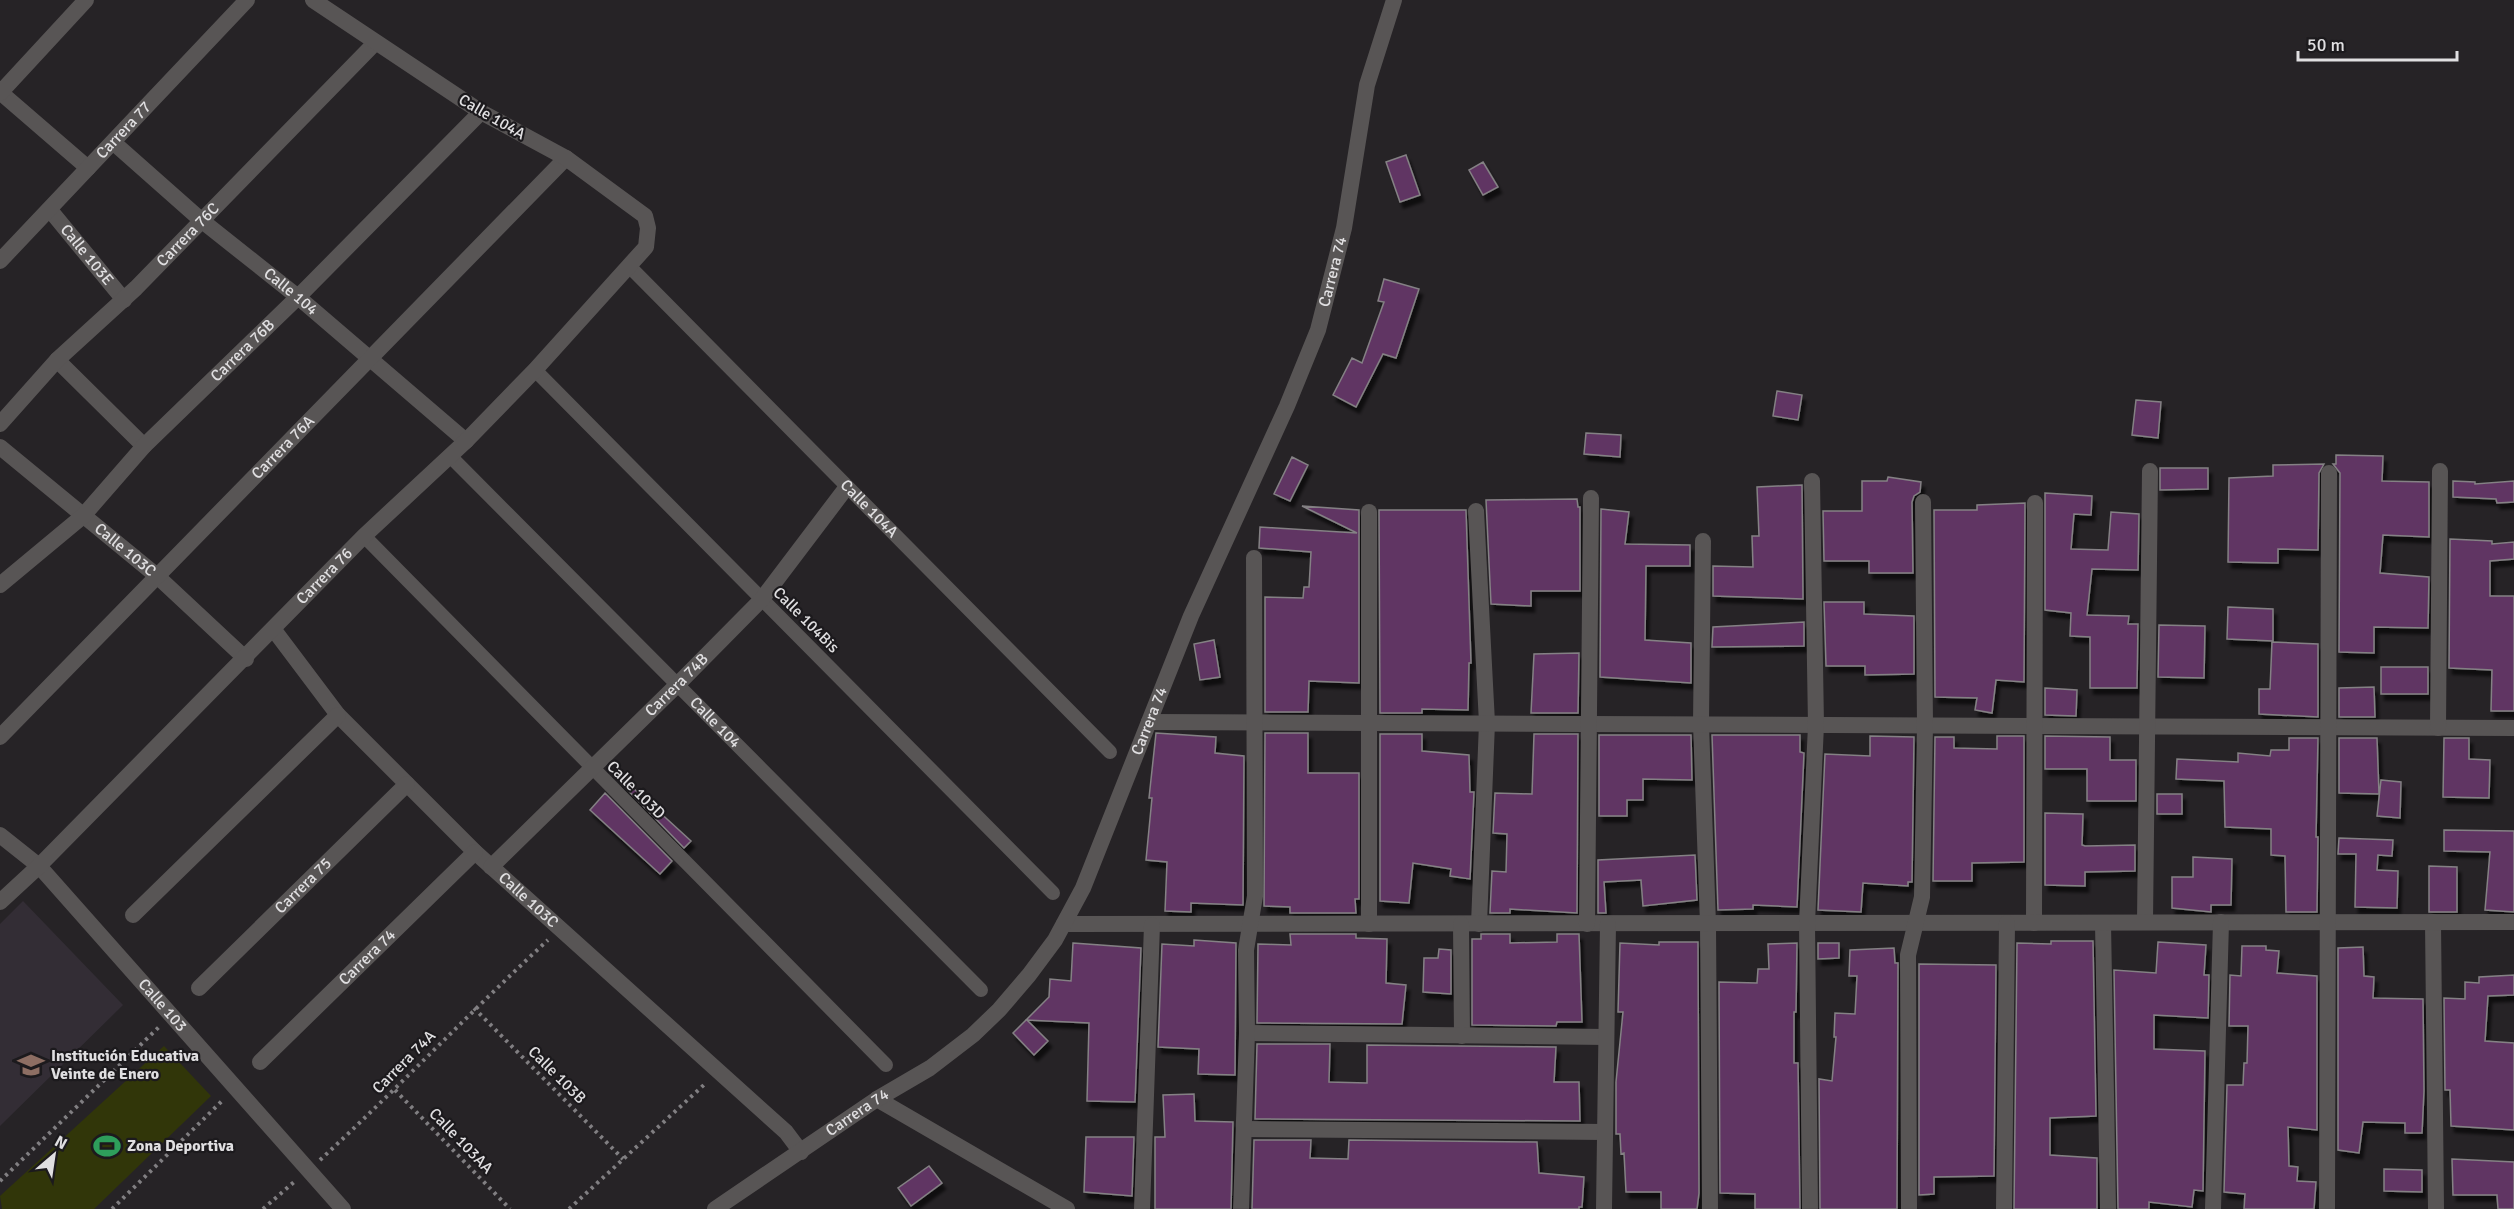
<svg xmlns="http://www.w3.org/2000/svg" width="2514" height="1209" viewBox="0 0 2514 1209" font-family="Signika,sans-serif">
<style>
.built{fill:#332d35}
.green{fill:#313609}
.building{fill:#613564;stroke:#848184;stroke-width:1.5;filter:url(#shadow)}
.lines{fill:none;stroke-linecap:round;stroke-linejoin:round}
.path{stroke:#817f82;stroke-width:4;stroke-dasharray:3 4.5;stroke-linecap:butt}
.pedestrian{stroke:#585555;stroke-width:14}
.minor{stroke:#585555;stroke-width:16}
.labels{text-anchor:middle;dominant-baseline:central;stroke-width:4.5;stroke-linejoin:round;paint-order:stroke}
.street-label{font-size:16px;fill:#e0dfe1;stroke:#1c1a1d}
.poi-label{font-size:16px;font-weight:bold;fill:#e0dfe1;stroke:#1c1a1d;text-anchor:start}
</style>
<defs>
<filter id="shadow"><feDropShadow dx="3.5" dy="6" stdDeviation="1.5" flood-color="#0009"/></filter>
</defs>
<rect width="100%" height="100%" fill="#262326"/>
<!-- built -->
<path class="built" d="M23,901L123,1005L0,1126V924Z"/>
<!-- green -->
<path class="green" d="M164,1046L211,1096L94,1209H2L0,1196Z"/>
<!-- building -->
<path class="building" d="M1406,155L1420,195L1400,202L1386,162Z
M1483,162L1498,187L1483,195L1469,170Z
M1384,279L1419,289L1396,358L1383,354L1356,407L1333,395L1352,358L1362,363L1384,302L1378,301Z
M1777,391L1802,395L1798,420L1773,416Z
M2136,400L2161,402L2158,438L2132,435Z
M1586,433L1621,435L1620,457L1584,454Z
M2336,455L2383,456L2382,481L2429,482V537L2383,535L2380,573L2429,577L2428,628L2374,627V653L2339,652L2340,473L2333,464H2336Z
M1292,457L1308,465L1290,501L1274,494Z
M2324,464L2319,473L2318,550L2278,549V563L2228,562L2229,478L2273,476V465Z
M2160,468H2208V489L2160,490Z
M1888,477L1921,482L1920,492L1914,496L1912,502L1913,573H1869V561H1824L1823,511H1862V481H1887Z
M2453,481L2475,482V484L2514,481V502L2497,503L2496,499L2453,497Z
M1802,485L1803,599L1713,596V566L1753,567L1752,536H1759L1757,487Z
M2045,493L2092,496L2091,515L2074,514L2071,549L2108,550L2111,512L2139,514L2138,570L2092,569L2087,615L2129,616L2128,624H2138L2137,688H2090V637L2070,636L2071,613L2045,610Z
M1577,499L1578,507H1580V591H1531V606L1491,604L1486,500Z
M2025,503L2024,682L1996,680L1992,713L1975,710L1977,698L1935,697L1934,510H1977V505Z
M1302,506L1359,510V683L1309,681L1308,712H1265V597L1303,598L1304,587H1309L1311,552L1259,548L1260,527L1357,533Z
M1601,509L1629,512L1625,544L1690,545V566H1646L1645,640L1691,643V683L1600,677Z
M1379,510H1466L1471,663H1469L1468,710L1422,709V713H1380Z
M2450,539L2492,541V544L2514,542V559L2490,561V596H2514V711H2491L2492,670L2449,668Z
M1824,602H1864V614L1914,616V674L1865,675V666H1826Z
M2228,607L2273,609V641L2227,639Z
M1804,622V646L1712,647L1713,627Z
M2159,625L2205,626L2204,678L2158,677Z
M1214,640L1220,677L1200,680L1194,644Z
M2272,642L2318,644V717L2259,714V689H2270Z
M1579,653L1578,713H1531L1534,654Z
M2381,667H2428V694H2381Z
M2374,687L2375,717H2339V688Z
M2045,688L2077,690L2076,716L2045,715Z
M1156,733L1216,737L1215,753L1244,756L1243,905L1191,903V912L1165,911L1167,862L1146,860L1152,798H1149Z
M1265,733H1308V773H1359V899H1355L1356,913H1290V907L1264,906Z
M1380,734H1422V751L1469,755L1470,792H1474L1470,879L1450,876L1451,869L1413,863L1409,903L1380,901Z
M1534,734H1578L1577,913L1510,909V913H1490L1492,871L1506,872L1507,834L1493,833L1495,793L1532,794Z
M1599,735H1691L1692,780L1643,779V800H1627V816H1599Z
M1712,735H1800V752L1804,753L1797,907L1753,905V909L1718,910Z
M1870,736L1914,737L1912,882H1908V886L1863,883L1861,912L1818,910L1825,754L1870,756Z
M1997,736H2024V862L1972,863V881H1933L1935,737H1954V748L1997,749Z
M2045,736L2110,737V760H2136V801H2087V769H2045Z
M2289,738H2318L2316,837H2318L2317,912H2286L2285,856L2271,855V829L2225,827L2224,781L2176,779L2177,759L2238,762V753L2270,756L2271,750H2289Z
M2339,738H2377L2379,794L2339,793Z
M2444,738H2469V759L2490,760L2489,798L2443,797Z
M621,777L691,841L684,848L618,780Z
M2381,780L2401,782L2400,818L2377,816Z
M605,793L672,861L660,874L590,810Z
M2157,794H2182V814H2157Z
M2045,813L2083,814L2082,845L2085,846L2135,845V871L2085,872V886L2045,885Z
M2444,830L2514,831V912L2485,910L2490,852L2444,851Z
M2339,838L2393,840L2392,856L2378,855L2377,870L2398,871L2397,908L2355,907L2356,854H2338Z
M1695,855L1697,900L1643,906L1641,880L1604,882L1606,913H1598V860Z
M2193,857L2232,859L2231,905H2211V912L2172,908V877H2193Z
M2429,866L2457,867V912H2429Z
M1290,934H1356V938L1387,939L1386,983L1406,985L1402,1024L1257,1023L1258,944L1291,945Z
M1481,934H1510V943L1557,942V934H1579L1582,1022H1557L1556,1026L1472,1025V939H1481Z
M1194,940L1236,943L1235,1075L1198,1074L1199,1049L1158,1047L1162,944L1194,946Z
M2051,941H2093L2096,1116L2050,1118V1155L2097,1158V1209H2014L2017,943L2051,944Z
M1659,942H1698L1699,1193L1697,1209H1661V1192H1626L1624,1153L1621,1154L1620,1134H1616V1082L1623,1012H1618L1620,943L1659,945Z
M2158,942L2206,945L2204,975H2209L2208,1018L2154,1015V1049L2205,1051L2203,1191L2194,1190L2192,1207L2149,1202V1209H2118L2114,970L2156,973Z
M1073,943L1141,948L1135,1102L1087,1101L1089,1023L1027,1020L1048,1041L1034,1055L1013,1033L1049,997L1050,979L1071,981Z
M1797,943L1796,1012H1794V1063H1798L1800,1209H1755V1194L1720,1193L1719,982L1757,983L1758,969H1769L1768,944Z
M1818,943H1839V958L1818,959Z
M2242,946H2266V950L2279,951L2277,973L2317,976V1130L2288,1127L2289,1166L2298,1167L2297,1181L2316,1182L2314,1209H2244L2245,1194L2224,1192L2227,1085H2243L2244,1063H2247L2248,1026H2229L2230,975L2241,976Z
M2363,947L2364,976L2374,977L2373,998L2423,999L2424,1091L2422,1133H2405V1123L2363,1122L2359,1153L2338,1150V948Z
M1894,948L1895,963H1898L1897,1209H1820L1819,1079L1832,1081L1836,1037H1834L1835,1013L1855,1014L1857,976H1849L1850,950Z
M1439,949L1451,950V994L1423,992L1424,958H1438Z
M1919,964L1996,965L1994,1176L1934,1177V1194L1919,1195Z
M2514,975V995L2488,996L2485,1041L2514,1043V1130L2451,1126L2450,1090H2445L2444,998L2465,999V982L2479,983V977Z
M1257,1044H1330L1329,1082L1367,1083V1045L1556,1047L1554,1082H1579L1580,1121L1255,1119Z
M1194,1094L1195,1121L1233,1122L1231,1209H1155V1137H1165L1163,1095Z
M1086,1137H1134L1132,1196L1084,1192Z
M1254,1140H1311L1310,1158L1348,1159L1349,1140L1537,1142L1539,1173L1584,1177L1582,1207H1579V1209H1252Z
M2452,1159L2514,1162V1209H2498L2497,1195H2453Z
M929,1166L942,1183L911,1206L898,1188Z
M2384,1169L2422,1170V1192L2384,1191Z"/>
<g class="lines">
<!-- path -->
<path class="path" d="M474,1008L623,1159
M395,1090L510,1209
M320,1160C398,1088 470,1012 548,940
M0,1181L160,1026
M112,1209L224,1099
M263,1209L294,1182
M569,1209L706,1083"/>
<!-- pedestrian -->
<g class="pedestrian">
<path id="s1" d="M630,267L1110,752"/>
<path d="M535,370L1053,893"/>
<path id="s2" d="M450,456L981,990"/>
<path d="M364,536L886,1065"/>
</g>
<!-- minor -->
<g class="minor">
<path d="M0,92L88,168"/>
<path d="M0,93L86,0"/>
<path id="s3" d="M114,143L201,220L298,297L466,441"/>
<path id="s4" d="M50,210L124,300"/>
<path id="s5" d="M0,261L247,0"/>
<path d="M57,360L144,446"/>
<path id="s6" d="M0,424L57,360L136,288L375,43"/>
<path id="s7" d="M0,447L157,576L246,659"/>
<path d="M1476,511L1487,723L1479,924"/>
<path d="M1369,512V924"/>
<path d="M1703,541L1701,724L1708,924L1710,1209"/>
<path id="s8" d="M0,585L83,516L144,446L298,297L481,112"/>
<path id="s9" d="M274,630L338,715L475,852L786,1132L801,1152"/>
<path d="M1149,722L2514,728"/>
<path d="M2438,728L2440,471"/>
<path id="s10" d="M0,737L566,158"/>
<path id="s11" d="M0,835L39,866L343,1209"/>
<path id="s12" d="M491,867L677,685L762,599L846,488"/>
<path id="s13" d="M0,902L39,866L364,536L466,441L535,370L646,247L648,228L645,216L566,158L481,112L313,0"/>
<path d="M133,915L338,715"/>
<path d="M2145,922L2150,471"/>
<path d="M2433,922L2436,1209"/>
<path d="M2034,923L2035,503"/>
<path d="M2103,923L2108,1209"/>
<path d="M1064,924L2514,922"/>
<path d="M1461,924L1462,1036"/>
<path d="M1587,924L1591,498"/>
<path id="s14" d="M199,988L407,784"/>
<path d="M1247,1033L1606,1037"/>
<path id="s15" d="M260,1062L475,852"/>
<path d="M877,1099L1067,1209"/>
<path d="M1244,1129L1605,1132"/>
<path id="s16" d="M715,1209L877,1099L930,1068L973,1035L999,1010L1029,975L1055,940L1083,888L1191,616L1287,406L1318,330L1344,228L1367,85L1394,0"/>
<path d="M1142,1209L1152,925"/>
<path d="M1241,1209L1247,1033L1246,950L1255,896L1254,558"/>
<path d="M1604,1209L1608,924"/>
<path d="M1810,1209L1807,923L1816,725L1812,481"/>
<path d="M1909,1209L1908,955L1922,897L1925,725L1923,502"/>
<path d="M2004,1209L2007,923"/>
<path d="M2213,1209L2221,922"/>
<path d="M2327,1209L2329,473"/>
</g>
</g>
<!-- icons -->
<defs>
<symbol id="school-bare" viewBox="-9 -9 18 18"><path d="M0-5L7-2L0 1L-7-2ZM-4 1L0 2.5L4 1V4Q0 6-4 4Z" fill="#8d6e63" stroke="#1c1a1d" stroke-width="2.5" paint-order="stroke"/></symbol>
<symbol id="stadium-bare" viewBox="-9 -9 18 18"><path d="M0-5a6.5 5 0 1 0 0 10a6.5 5 0 1 0 0-10ZM-3.5-1.8h7v3.6h-7Z" fill="#2e9e5b" stroke="#1c1a1d" stroke-width="2.5" paint-order="stroke"/></symbol>
</defs>
<g fill-rule="evenodd">
<use href="#school-bare" x="12" y="1046" width="38" height="38"/>
<use href="#stadium-bare" x="88" y="1127" width="38" height="38"/>
</g>
<g class="labels">
<!-- street labels -->
<g class="street-label">
<text transform="translate(492 117) rotate(30)">Calle 104A</text>
<text stroke="none"><textPath href="#s5" startOffset="180">Carrera 77</textPath></text>
<text stroke="none"><textPath href="#s6" startOffset="267">Carrera 76C</textPath></text>
<text stroke="none"><textPath href="#s4" startOffset="58">Calle 103E</textPath></text>
<text stroke="none"><textPath href="#s16" startOffset="1162">Carrera 74</textPath></text>
<text stroke="none"><textPath href="#s3" startOffset="231">Calle 104</textPath></text>
<text stroke="none"><textPath href="#s8" startOffset="338">Carrera 76B</textPath></text>
<text stroke="none"><textPath href="#s10" startOffset="405">Carrera 76A</textPath></text>
<text stroke="none"><textPath href="#s1" startOffset="340">Calle 104A</textPath></text>
<text stroke="none"><textPath href="#s7" startOffset="162">Calle 103C</textPath></text>
<text stroke="none"><textPath href="#s13" startOffset="460">Carrera 76</textPath></text>
<text transform="translate(806 620) rotate(45)">Calle 104Bis</text>
<text stroke="none"><textPath href="#s12" startOffset="260">Carrera 74B</textPath></text>
<text stroke="none"><textPath href="#s16" startOffset="676">Carrera 74</textPath></text>
<text stroke="none"><textPath href="#s2" startOffset="376">Calle 104</textPath></text>
<text transform="translate(636 790) rotate(45)">Calle 103D</text>
<text stroke="none"><textPath href="#s14" startOffset="146">Carrera 75</textPath></text>
<text stroke="none"><textPath href="#s9" startOffset="372">Calle 103C</textPath></text>
<text stroke="none"><textPath href="#s15" startOffset="150">Carrera 74</textPath></text>
<text stroke="none"><textPath href="#s11" startOffset="236">Calle 103</textPath></text>
<text transform="translate(404 1062) rotate(-45)">Carrera 74A</text>
<text transform="translate(557 1075) rotate(45)">Calle 103B</text>
<text stroke="none"><textPath href="#s16" startOffset="172">Carrera 74</textPath></text>
<text transform="translate(461 1141) rotate(46)">Calle 103AA</text>
</g>
<!-- poi labels -->
<g class="poi-label">
<text x="51" y="1056">Institución Educativa<tspan x="51" dy="18">Veinte de Enero</tspan></text>
<text x="127" y="1146">Zona Deportiva</text>
</g>
</g>
<!-- north arrow -->
<g transform="translate(54 1155) rotate(29)" stroke="#1c1a1d" stroke-width="4.5" paint-order="stroke">
<path d="M0-4.5L10 22L0 15L-10 22Z" fill="#e0dfe1"/>
<text y="-9" font-size="16" font-weight="bold" text-anchor="middle" fill="#e0dfe1">N</text>
</g>
<!-- scale -->
<path d="M2298 51v9h159v-9" fill="none" stroke="#e0dfe1" stroke-width="3"/>
<text x="2307" y="51" font-size="18" fill="#e0dfe1" stroke="#1c1a1d" stroke-width="4.5" paint-order="stroke">50 m</text>
</svg>
